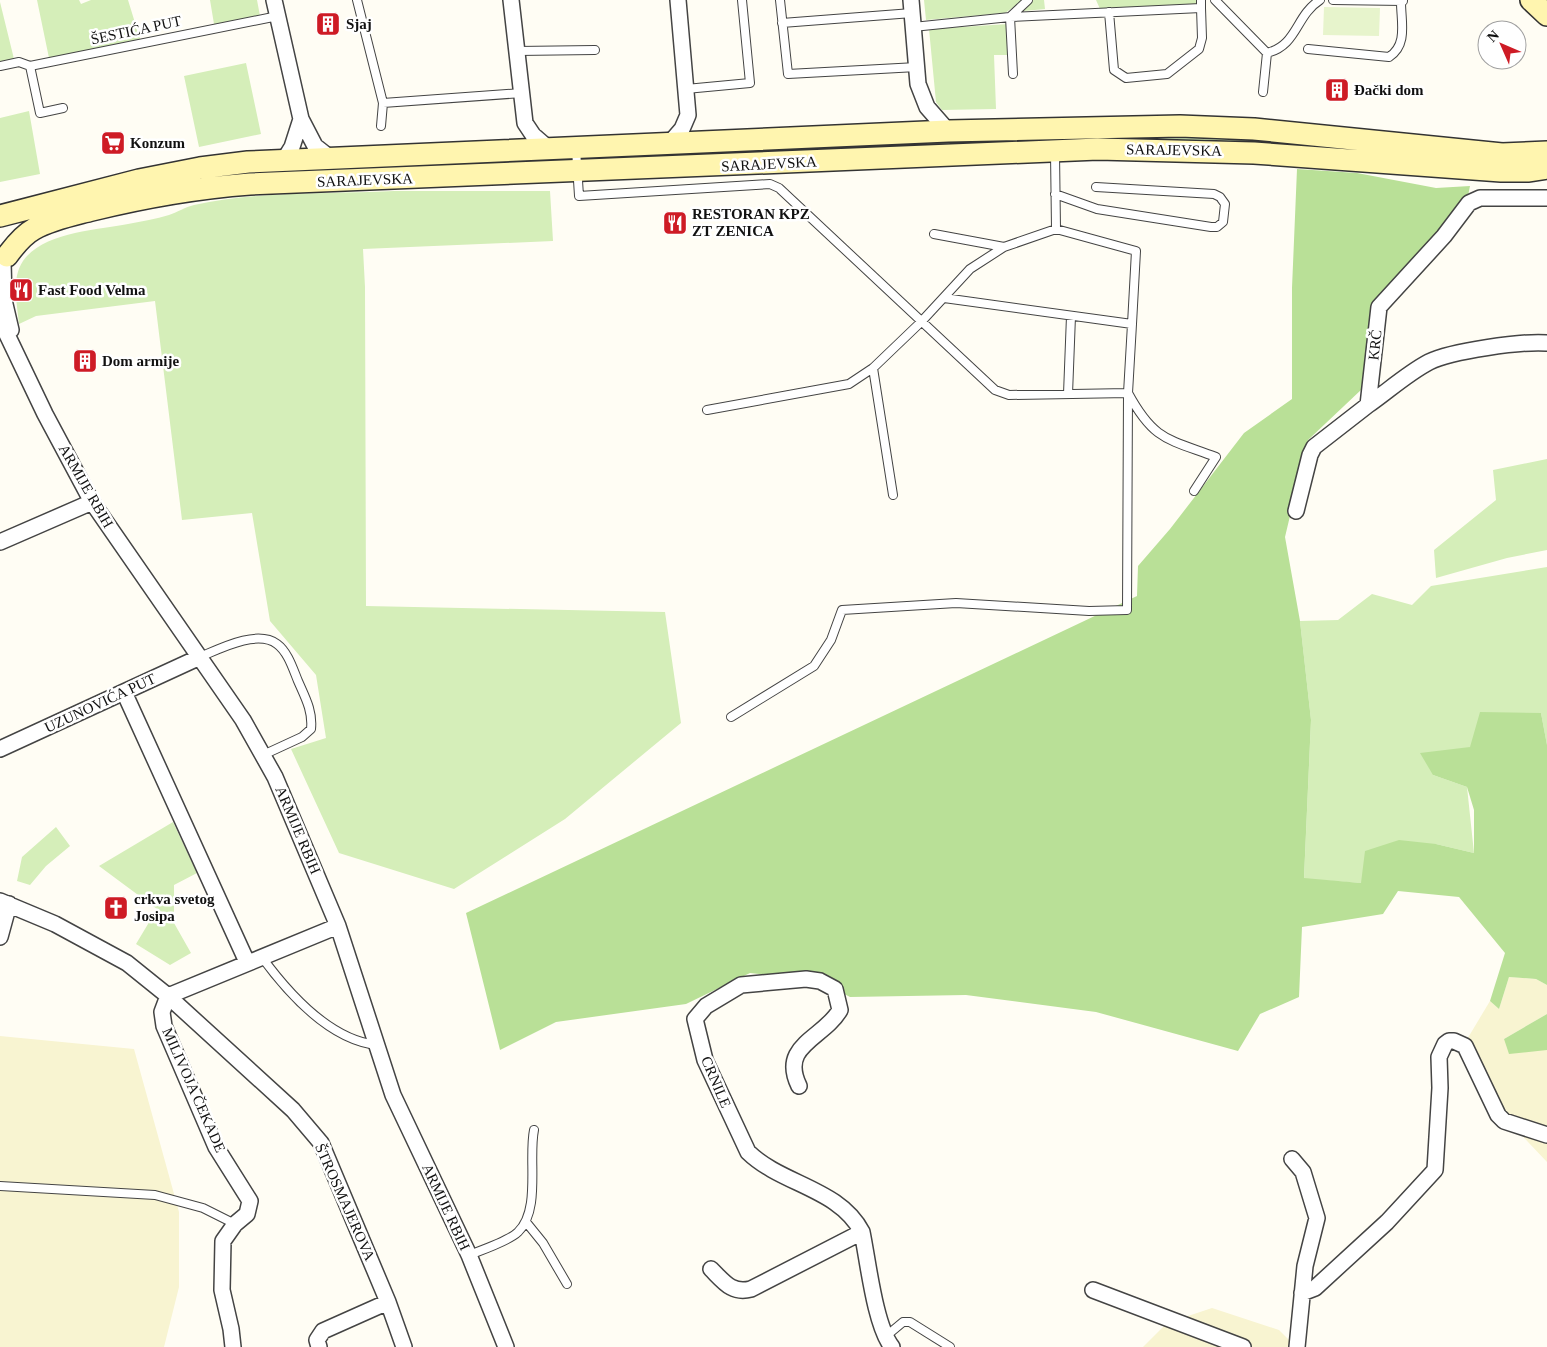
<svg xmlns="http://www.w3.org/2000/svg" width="1547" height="1347" viewBox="0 0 1547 1347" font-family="'Times New Roman',serif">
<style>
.farmland{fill:#f8f4d1}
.green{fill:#d5eeb9}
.forest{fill:#b9e097}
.pitch{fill:#e7f4cc}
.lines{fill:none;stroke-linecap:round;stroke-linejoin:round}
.service-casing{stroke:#444;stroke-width:10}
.minor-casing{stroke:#444;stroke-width:18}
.secondary-casing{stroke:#333;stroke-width:24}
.service{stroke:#fff;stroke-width:8}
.minor{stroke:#fff;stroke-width:15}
.secondary{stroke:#fff5af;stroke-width:21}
.labels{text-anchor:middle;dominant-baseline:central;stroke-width:5;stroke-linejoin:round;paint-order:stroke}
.poi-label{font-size:15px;font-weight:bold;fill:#111;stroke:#fff;text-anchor:start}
.street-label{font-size:15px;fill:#111;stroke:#fff}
</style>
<rect width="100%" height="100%" fill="#fffdf4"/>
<!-- farmland -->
<path class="farmland" d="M1509,977L1536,979L1547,985V1014L1504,1039L1534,1050H1547V1162L1494,1106L1463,1046L1490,1001L1499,1009Z
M0,1036L134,1049L179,1212V1287L164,1347H0Z
M1212,1308L1279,1330L1296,1347H1143L1167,1323Z"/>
<!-- green -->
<path class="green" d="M37,0H79L81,4L91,0H128L140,39L49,58Z
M210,0H257L260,16L214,24Z
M924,0H1024L1005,13L926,20Z
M1028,0H1044L1045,9L1024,11L1021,6Z
M1096,0H1201V8L1109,12L1100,9Z
M0,2L14,59L0,62Z
M1009,24L1011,55H994L996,109L942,110L936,102L929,29Z
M246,63L261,134L199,147L184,76Z
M29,111L40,174L0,182V118Z
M1185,135L1246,137L1493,161L1105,142V138Z
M1014,138L1024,141L677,157L705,149Z
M394,191H550L553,241L363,249L365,287L366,606L665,612L681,723L565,819L454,889L339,853L291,749L326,738L316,675L270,621L252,513L182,520L155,301L36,316L19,324C17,303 11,279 23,261C43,232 97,230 128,224C142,221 156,219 169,215C178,212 185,207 194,205C257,191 329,194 394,191Z
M1547,459V550L1507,558L1436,578L1434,550L1496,500L1493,470Z
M1547,567V745L1541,713L1470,747L1433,775L1467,787L1474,853L1436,844L1361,883L1304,879L1311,720L1300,621L1338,620L1372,594L1412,605L1431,586Z
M173,822L197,873L174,885V923L191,953L170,965L136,944L157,909L99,866Z
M56,827L70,846L46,866L30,885L17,881L22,857Z"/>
<!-- forest -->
<path class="forest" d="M1297,169L1357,173L1436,188L1470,186L1468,196L1447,227L1375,306L1362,389L1308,440L1285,537L1300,621L1311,720L1304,878L1361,883L1365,851L1399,840L1436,844L1474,853V810L1467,787L1433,775L1420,753L1470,747L1480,712L1541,713L1547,745V985L1536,979L1509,977L1499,1009L1490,1001L1505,953L1459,897L1398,891L1383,914L1302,927L1299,997L1260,1014L1238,1051L1096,1012L966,995L850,997L820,981L750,973L686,1004L556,1022L500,1050L466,913L1137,596L1138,566L1170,529L1244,433L1292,399V288Z
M1547,1014V1050L1509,1054L1504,1039Z"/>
<!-- pitch -->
<path class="pitch" d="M1324,7L1380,8L1379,36L1323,35Z"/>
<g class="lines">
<defs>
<path id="service" d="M357,0L383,103L381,126
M780,0L788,74L917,67
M1215,0L1267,53L1263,92
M1333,0L1403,1
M1109,12L1114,70L1126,78L1167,74L1199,49L1202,38L1201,8
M782,23L912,13
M913,27L1010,17L1028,0
M1308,49L1389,57C1408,45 1401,22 1401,2
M517,51L595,50
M1267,53C1298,45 1295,16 1320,0
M0,66L19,62L30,66L278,16
M30,66L40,113L63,108
M1013,74L1010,17L1201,8V0
M686,89L750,83L742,0
M383,103L522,93
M576,149L579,196L770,184L779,188L995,390L1009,395L1128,393C1154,441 1168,439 1216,457L1194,491
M1055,153L1056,229
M1055,194L1097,209L1211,227H1217L1223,222L1225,204L1220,197L1214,194L1096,187
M934,234L1004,247
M873,368L893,495
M1068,394L1071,316
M707,410L849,384L873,368L921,322L970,269L1004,247L1056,229L1136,251L1132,324L944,298
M200,657C219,649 257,629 277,644C288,652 293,669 298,681C305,697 313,711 311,729L302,737L263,755
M731,717L814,666L831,640L842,610L956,603L1089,611L1127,610L1128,393L1132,324
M261,956C288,993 330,1040 377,1045
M0,1186L155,1195L203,1208L235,1224
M526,1222L543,1243L567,1284
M469,1255C482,1250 509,1241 518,1232C541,1210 528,1159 534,1130
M885,1337L903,1322H910L950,1347"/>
<path id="minor" d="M274,0L301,119L315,146L329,157
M511,0L525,123L533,135L548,148
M911,0L918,84L927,107L948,131
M669,144L682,129L688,115L678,0
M284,160L292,147L301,119
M1547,198H1480L1469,203L1444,236L1379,307L1368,405C1388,391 1408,373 1429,362C1451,351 1522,341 1547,343
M3,262L4,300L11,330
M0,320L45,414L92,502L243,720L275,777L338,926L393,1095L469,1255L506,1347
M1296,511L1310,455L1314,447L1368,405
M0,542L92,502
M124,692L247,962
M0,749L200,657
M0,901L55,924L127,963L168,996L338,926
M0,937L9,904
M799,1086C779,1045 823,1039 840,1010L835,989L820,981L806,979L741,985L706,1006L695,1019L705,1060L748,1152C782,1185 839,1188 862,1232C868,1261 875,1326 892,1347
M1292,1159L1303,1172L1317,1218L1305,1266L1297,1347
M711,1269C724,1282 732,1294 751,1289L862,1232
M1093,1290L1243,1347
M1302,1293L1315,1288L1387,1222L1435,1170L1440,1088L1439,1057L1445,1044L1449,1041H1454L1465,1046L1498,1115L1504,1121L1547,1135
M233,1347L231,1329L222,1290L223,1241L235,1224L247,1214L250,1201L216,1147L164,1026L162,1012L168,996L293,1110L321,1143L388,1302L404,1347
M319,1347L317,1340L323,1331L388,1302"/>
<path id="secondary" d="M1531,0L1547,15
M0,216L139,180L200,168L248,162L948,131L1180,126L1254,129L1502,154L1547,152
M7,256C15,245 23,235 34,229C52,219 73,215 92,210C145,197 196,188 250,184L1098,149L1254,153L1501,171H1529L1547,168"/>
</defs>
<!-- service casing -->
<use href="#service" class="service-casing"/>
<!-- minor casing -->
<use href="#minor" class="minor-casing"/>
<!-- secondary casing -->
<use href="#secondary" class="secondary-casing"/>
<!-- service -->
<use href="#service" class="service"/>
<!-- minor -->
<use href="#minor" class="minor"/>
<!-- secondary -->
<use href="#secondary" class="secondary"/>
</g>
<!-- icons -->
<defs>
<symbol id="building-square" viewBox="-11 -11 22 22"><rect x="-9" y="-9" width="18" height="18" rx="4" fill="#ce1b25" stroke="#fff"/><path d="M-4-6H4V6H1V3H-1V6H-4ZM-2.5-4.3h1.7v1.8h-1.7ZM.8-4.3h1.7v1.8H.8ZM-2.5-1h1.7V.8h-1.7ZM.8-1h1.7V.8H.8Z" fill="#fff"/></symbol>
<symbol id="supermarket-square" viewBox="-11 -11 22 22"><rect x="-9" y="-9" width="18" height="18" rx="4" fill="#ce1b25" stroke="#fff"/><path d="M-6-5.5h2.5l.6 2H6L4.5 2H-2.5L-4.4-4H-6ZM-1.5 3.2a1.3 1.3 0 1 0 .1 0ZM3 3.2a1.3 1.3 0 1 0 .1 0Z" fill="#fff"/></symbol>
<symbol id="restaurant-square" viewBox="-11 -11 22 22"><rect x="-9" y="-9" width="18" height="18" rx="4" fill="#ce1b25" stroke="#fff"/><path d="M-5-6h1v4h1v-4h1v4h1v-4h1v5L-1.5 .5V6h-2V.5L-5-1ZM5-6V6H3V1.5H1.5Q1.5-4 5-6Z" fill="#fff"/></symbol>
<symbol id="church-square" viewBox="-11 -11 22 22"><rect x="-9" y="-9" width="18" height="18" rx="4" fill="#ce1b25" stroke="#fff"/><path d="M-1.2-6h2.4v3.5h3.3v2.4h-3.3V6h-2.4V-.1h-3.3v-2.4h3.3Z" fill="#fff"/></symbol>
</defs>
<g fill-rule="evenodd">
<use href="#building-square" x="314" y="10" width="28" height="28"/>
<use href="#building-square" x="1323" y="76" width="28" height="28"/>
<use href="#supermarket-square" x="99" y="129" width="28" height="28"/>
<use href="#restaurant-square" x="661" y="209" width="28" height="28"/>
<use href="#restaurant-square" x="7" y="276" width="28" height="28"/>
<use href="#building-square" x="71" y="347" width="28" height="28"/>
<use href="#church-square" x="102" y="894" width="28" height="28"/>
</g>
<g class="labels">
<!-- poi labels -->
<g class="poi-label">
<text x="346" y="24">Sjaj</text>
<text x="1354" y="90">Đački dom</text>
<text x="130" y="143">Konzum</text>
<text x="692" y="214">RESTORAN KPZ<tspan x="692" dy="17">ZT ZENICA</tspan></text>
<text x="38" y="290">Fast Food Velma</text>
<text x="102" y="361">Dom armije</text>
<text x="134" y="899">crkva svetog<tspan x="134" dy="17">Josipa</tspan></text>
</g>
<!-- street labels -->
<g class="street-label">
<text transform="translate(136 30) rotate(-12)">ŠESTIĆA PUT</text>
<text transform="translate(1174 150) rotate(1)">SARAJEVSKA</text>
<text transform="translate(769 164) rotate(-3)">SARAJEVSKA</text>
<text transform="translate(365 180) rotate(-2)">SARAJEVSKA</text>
<text transform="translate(1375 345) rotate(-84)">KRČ</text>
<text transform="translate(86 486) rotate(60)">ARMIJE RBIH</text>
<text transform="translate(100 703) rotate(-25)">UZUNOVIĆA PUT</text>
<text transform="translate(298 830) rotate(67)">ARMIJE RBIH</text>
<text transform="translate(716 1082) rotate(67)">CRNILE</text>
<text transform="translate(194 1090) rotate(66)">MILIVOJA ČEKADE</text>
<text transform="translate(345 1202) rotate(66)">ŠTROSMAJEROVA</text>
<text transform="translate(446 1207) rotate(65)">ARMIJE RBIH</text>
</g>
</g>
<!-- north arrow -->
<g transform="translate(1502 45) rotate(315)"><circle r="24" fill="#ffffff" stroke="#a0a0a0"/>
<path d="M0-4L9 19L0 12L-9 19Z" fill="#ce1b25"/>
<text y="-8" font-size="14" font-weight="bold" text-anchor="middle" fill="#111111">N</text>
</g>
</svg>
